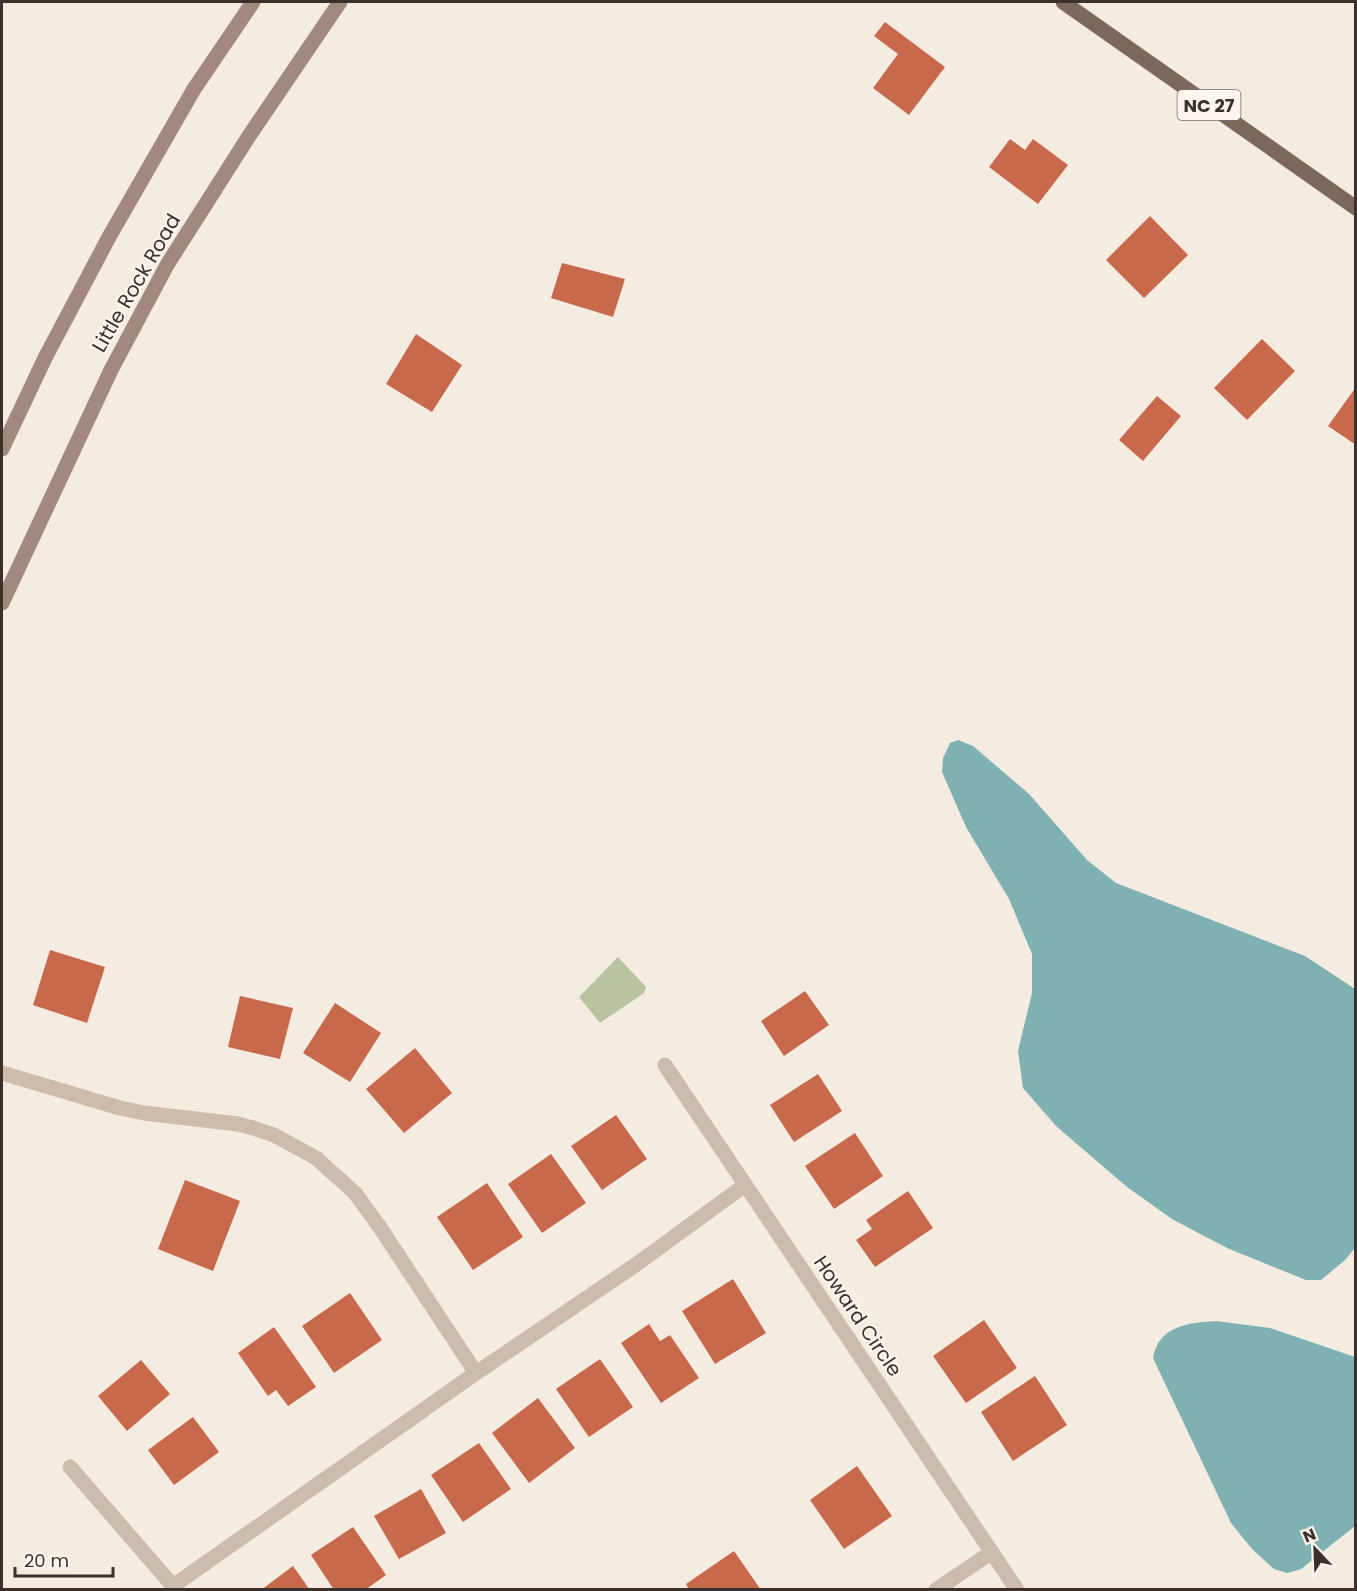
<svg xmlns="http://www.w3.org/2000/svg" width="1357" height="1591" viewBox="0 0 1357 1591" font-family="Poppins,sans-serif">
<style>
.green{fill:#b8c4a0}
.water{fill:#7fb0b2}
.building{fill:#c8694b}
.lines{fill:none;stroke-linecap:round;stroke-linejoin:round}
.minor{stroke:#cdbbac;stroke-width:15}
.secondary{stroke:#a18a7d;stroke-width:15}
.primary{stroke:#7d675c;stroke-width:15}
.labels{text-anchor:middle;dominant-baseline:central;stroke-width:4.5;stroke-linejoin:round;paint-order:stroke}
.shield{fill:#fbf5ee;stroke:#756b66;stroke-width:1.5}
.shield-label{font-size:18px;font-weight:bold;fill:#3b302b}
.street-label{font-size:20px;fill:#3b302b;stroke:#fbf5ee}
</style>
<rect width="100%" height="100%" fill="#f4ebe1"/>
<!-- green -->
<path class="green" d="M618,957L646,987L644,993L600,1023L579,997Z"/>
<!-- water -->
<path class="water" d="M958,740L973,746L1029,794L1087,860L1116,883L1305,956L1355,989V1248L1345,1260L1321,1280H1306L1227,1248L1172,1219L1127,1187L1056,1126L1023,1088L1018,1051L1032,993V954L1009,899L966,827L942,772L943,758L950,743Z
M1216,1321L1270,1328L1355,1357V1526L1301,1569L1287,1573L1274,1569L1252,1549L1231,1523L1153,1358C1159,1325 1189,1323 1216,1321Z"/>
<!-- building -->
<path class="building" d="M885,22L945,67L909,115L873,88L898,54L874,36Z
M1010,139L1025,150L1033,139L1068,165L1038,204L989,167Z
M1150,216L1188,255L1144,298L1106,260Z
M562,263L625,279L613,317L551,298Z
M416,334L462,365L432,412L386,384Z
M1262,339L1295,371L1247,420L1214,388Z
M1356,387V445L1328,426Z
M1157,396L1181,416L1143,461L1119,440Z
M50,950L105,967L87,1023L33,1005Z
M805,991L829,1025L784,1056L761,1021Z
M240,996L293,1008L280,1059L228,1047Z
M335,1003L381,1033L350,1082L303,1053Z
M415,1048L452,1093L404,1133L366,1089Z
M818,1074L842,1111L794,1142L770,1105Z
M616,1115L647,1159L602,1190L571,1146Z
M855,1133L883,1176L834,1209L805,1166Z
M551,1154L586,1203L542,1233L508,1184Z
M185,1180L240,1201L213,1271L158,1249Z
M487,1183L523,1237L473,1270L437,1217Z
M908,1191L933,1228L875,1267L856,1240L872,1229L866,1220Z
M733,1279L766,1333L715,1364L682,1311Z
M350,1293L382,1340L334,1373L302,1326Z
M984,1320L1017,1368L966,1403L933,1356Z
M649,1324L660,1341L670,1335L699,1378L661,1403L621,1343Z
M274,1327L316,1387L288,1406L276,1390L268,1396L238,1353Z
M600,1359L633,1407L589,1437L556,1389Z
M141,1360L170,1394L127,1431L98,1396Z
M1035,1376L1067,1425L1013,1461L981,1412Z
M538,1398L575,1448L529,1483L492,1433Z
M193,1417L219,1452L174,1485L148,1450Z
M479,1443L511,1489L463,1522L431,1475Z
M857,1466L892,1516L844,1549L810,1500Z
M421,1489L446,1533L399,1559L374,1516Z
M353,1527L386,1575L365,1590H334L311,1555Z
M734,1551L761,1590H689L686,1584Z
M293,1566L310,1590H261Z"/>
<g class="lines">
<!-- minor -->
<path class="minor" d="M665,1065L1017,1590
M2,1073L120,1108L144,1113L238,1124L253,1128L274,1135L316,1158L355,1193L379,1226L476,1373L634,1266L745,1185
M70,1467L173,1586
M175,1590L173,1586L476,1373
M936,1590L992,1552"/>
<!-- secondary -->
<path class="secondary" d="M2,449L45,358L109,237L194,89L253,2
M2,603L111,370L167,265L249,136L340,2"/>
<!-- primary -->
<path class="primary" d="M1063,2L1356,208"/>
</g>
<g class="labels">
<!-- shield labels -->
<rect class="shield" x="1177.5" y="90" width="63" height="30" rx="4.5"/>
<g class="shield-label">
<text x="1209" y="105">NC 27</text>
</g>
<!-- street labels -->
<g class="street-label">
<text transform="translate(136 283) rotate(-60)">Little Rock Road</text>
<text transform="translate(858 1316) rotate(56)">Howard Circle</text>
</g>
</g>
<!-- border -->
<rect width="1357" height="1591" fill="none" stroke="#3b302b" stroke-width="6"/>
<!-- north arrow -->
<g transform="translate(1315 1549) rotate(337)" stroke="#fbf5ee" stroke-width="4.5" paint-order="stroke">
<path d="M0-4.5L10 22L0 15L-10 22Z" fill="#3b302b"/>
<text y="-9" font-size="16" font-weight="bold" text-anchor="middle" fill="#3b302b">N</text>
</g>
<!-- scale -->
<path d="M15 1567v9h98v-9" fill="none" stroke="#3b302b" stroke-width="3"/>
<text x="24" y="1567" font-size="18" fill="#3b302b" stroke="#fbf5ee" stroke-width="4.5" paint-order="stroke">20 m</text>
</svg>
